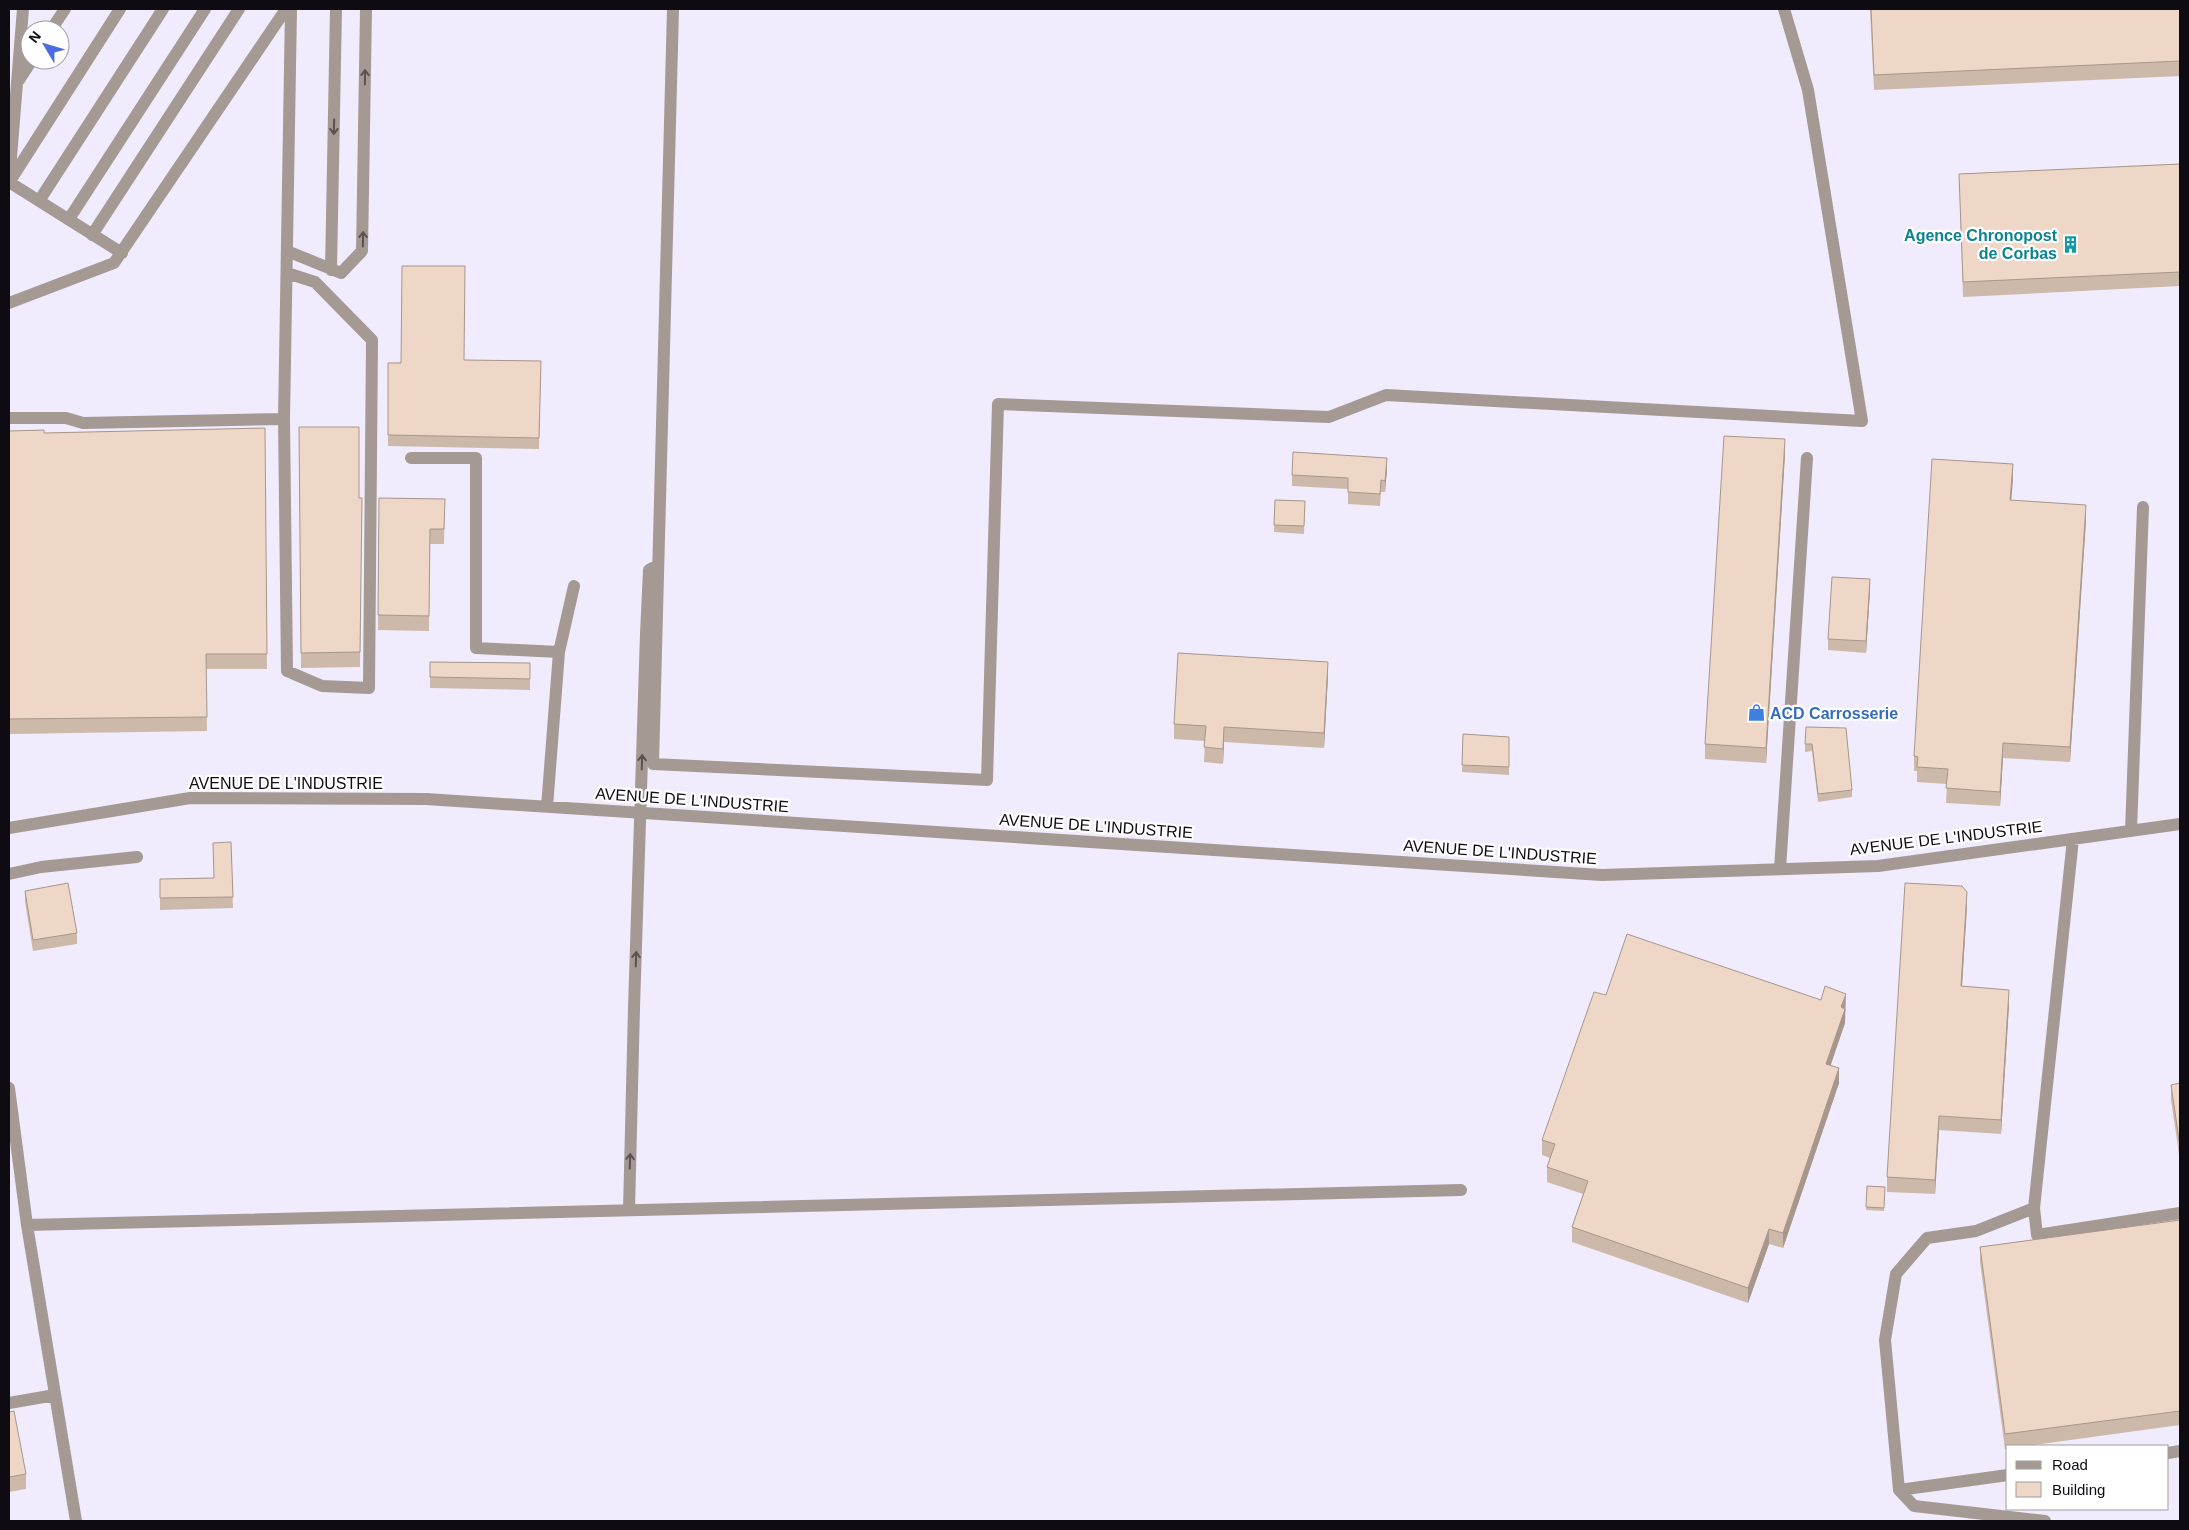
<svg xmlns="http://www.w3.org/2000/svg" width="2189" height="1530" viewBox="0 0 2189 1530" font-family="Helvetica,sans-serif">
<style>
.industrial{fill:#f0ecfe;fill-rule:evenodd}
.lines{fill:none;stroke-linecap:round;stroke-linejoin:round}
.minor{stroke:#a49993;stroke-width:12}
.minor-bridge{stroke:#a49993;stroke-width:12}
.wall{fill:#cdb9aa}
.shaded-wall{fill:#a7968b}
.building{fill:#eed7c6;stroke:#a7968b}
.oneway{stroke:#5a5252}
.labels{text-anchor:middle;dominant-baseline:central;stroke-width:4.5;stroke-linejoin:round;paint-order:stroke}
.culture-label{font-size:16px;font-weight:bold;fill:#0d838f;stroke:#fff;text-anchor:end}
.shop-label{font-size:16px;font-weight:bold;fill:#366cbe;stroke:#fff;text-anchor:start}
.street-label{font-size:16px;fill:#0f0b12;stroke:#fff}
</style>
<rect width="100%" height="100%" fill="#faf8fd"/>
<!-- industrial -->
<path class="industrial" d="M9,9H2180V1521H9ZM30,30H60V60H30ZM2008,1446H2168V1509H2008Z"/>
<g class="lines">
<!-- minor -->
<path class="minor" d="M23,9L9,182L122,253
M673,9L653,764L987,780L998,404L1329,417L1386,395L1862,421L1808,90L1784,9
M51,30L65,9
M19,80L32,60
M10,181L120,9
M39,201L163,9
M69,219L205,9
M92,235L239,9
M287,251L341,273L362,251L366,9
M331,270L336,9
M9,303L114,263L286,9
M9,418H66L83,423L284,419L291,9
M284,419L287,671L322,686L369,688L372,340L315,282L287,273
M411,458H476V648L559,652
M646,634L649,570L658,565
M547,807L559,652L574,586
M9,828L190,798L426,799L1602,875L1878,866L2180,824
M2131,831L2143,507
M1780,869L1807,458
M9,874L41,867L137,857
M9,1088L27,1225L76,1521
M2034,1208L2037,1235L2180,1213
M629,1210L634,1008
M27,1225L1461,1190
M9,1403L55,1395
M2168,1453L2180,1451
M1899,1490L2008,1475
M2045,1521L1914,1506L1899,1490L1885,1340L1896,1274L1927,1238L1976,1231L2034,1208L2073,839"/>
<!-- minor-bridge -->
<path class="minor-bridge" d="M634,1008L646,634"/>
</g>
<!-- wall -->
<path class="wall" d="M1870,9H2180V76L1874,90Z
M2180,164V286L1963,297L1959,174Z
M464,360L541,361L539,449L388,446V363Z
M299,427L359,498H362L360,667L301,668Z
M265,428L267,669H206L207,731L9,734V431L44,433Z
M1785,454L1766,763L1705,759V744Z
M1387,469L1385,492H1381L1380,506L1348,504V489L1292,486V475Z
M2013,479L2011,500L2086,520L2070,762L2003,758L2000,806L1946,803L1947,784L1917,782V771H1914V756Z
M379,498L445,499L444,544H430L429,631L378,630Z
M1275,500L1305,501L1304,534L1274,532Z
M1870,591L1866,653L1828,650V639Z
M430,662L530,663V690L430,688Z
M1328,676L1324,748L1224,742L1223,764L1204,762L1205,741L1174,739V724Z
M1846,728L1852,790V797L1818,802L1812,751L1805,752V744Z
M1463,734L1509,737V775L1462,772Z
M231,842L233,908L160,910V879L214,878Z
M25,891L77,933V944L33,951L25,902Z
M1967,906L1962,987L2009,1005L2001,1134L1939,1130L1935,1194L1887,1192V1177Z
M1606,995L1846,1009L1845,1012V1023L1830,1065L1839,1083L1783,1248L1769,1244L1748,1303L1572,1242V1227L1583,1194L1547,1182V1167L1550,1158L1542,1155V1140Z
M2180,1083V1161L2171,1100V1085Z
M1867,1186L1885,1187L1884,1211L1866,1210Z
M2180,1220V1425L2026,1446H2008V1449H2005L1980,1262V1247Z
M9,1412L26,1474V1489L9,1492Z"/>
<!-- shaded-wall -->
<path class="shaded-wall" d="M1785,439V454L1766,763V748Z
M1387,458V469L1385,492V481Z
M2013,464V479L2010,515V500Z
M2086,505V520L2070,762V747Z
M1870,579V591L1866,653V641Z
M1328,662V676L1324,748V733Z
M1224,727V742L1223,764V749Z
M2003,743V758L2000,806V792Z
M1967,892V906L1961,1001V986Z
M2009,990V1005L2001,1134V1120Z
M1846,994L1845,1023L1826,1079V1064L1841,1007Z
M1839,1068V1083L1783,1248V1233Z
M1939,1116V1130L1935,1194V1180Z
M1769,1229V1244L1748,1303V1288Z"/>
<!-- building -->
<path class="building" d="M1871,9H2180V61L1874,75Z
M2180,164V272L1963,282L1959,174Z
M402,266H465L464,360L541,361L539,438L388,435V363H401Z
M299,427H359V498H362L360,652L301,653Z
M265,428L267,654H206L207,717L9,719V431L44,430V433Z
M1724,436L1785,439L1766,748L1705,744Z
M1293,452L1387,458L1385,481L1381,480L1380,494L1348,492V478L1292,475Z
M1932,459L2013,464L2010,500L2086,505L2070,747L2003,743L2000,792L1946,788L1948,769L1917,767L1918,757L1914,756Z
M379,498L445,499L444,529H430L429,616L378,615Z
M1275,500L1305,501L1304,526L1274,525Z
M1832,577L1870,579L1866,641L1828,639Z
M1178,653L1328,662L1324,733L1224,727L1223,749L1204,747L1206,726L1174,724Z
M430,662L530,663V679L430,677Z
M1806,727L1846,728L1852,790L1818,794L1812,744H1805Z
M1463,734L1509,737V767L1462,765Z
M231,842L233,897L160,898V879L214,878L213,843Z
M68,883L77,933L33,940L25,891Z
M1905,883L1962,886L1967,892L1961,986L2009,990L2001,1120L1939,1116L1935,1180L1887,1177Z
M1627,934L1821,1000L1825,986L1846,994L1841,1007L1845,1009L1826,1064L1839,1068L1783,1233L1769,1229L1748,1288L1572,1227L1588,1181L1547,1167L1555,1144L1542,1140L1594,992L1606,995Z
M2180,1083V1146L2171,1085Z
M1867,1186L1885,1187L1884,1208L1866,1207Z
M2180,1220V1411L2005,1434L1980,1247Z
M14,1411L26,1474L9,1477V1412Z"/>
<!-- one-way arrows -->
<defs><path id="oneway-shaft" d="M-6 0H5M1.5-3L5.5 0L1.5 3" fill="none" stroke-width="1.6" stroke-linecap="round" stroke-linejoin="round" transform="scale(1.25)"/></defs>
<g class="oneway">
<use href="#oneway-shaft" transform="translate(365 77) rotate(-89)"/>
<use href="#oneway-shaft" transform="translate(334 127) rotate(91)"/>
<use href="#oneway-shaft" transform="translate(363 239) rotate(-89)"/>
<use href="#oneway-shaft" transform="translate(642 762) rotate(-88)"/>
<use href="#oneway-shaft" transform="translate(636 959) rotate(-88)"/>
<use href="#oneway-shaft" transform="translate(630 1161) rotate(-88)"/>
</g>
<!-- icons -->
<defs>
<symbol id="building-bare" viewBox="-9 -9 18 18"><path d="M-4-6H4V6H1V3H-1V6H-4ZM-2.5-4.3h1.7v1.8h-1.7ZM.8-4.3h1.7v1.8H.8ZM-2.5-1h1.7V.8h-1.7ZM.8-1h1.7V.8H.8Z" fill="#0f9aa8" stroke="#fff" stroke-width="2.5" paint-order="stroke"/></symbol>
<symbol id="shop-bare" viewBox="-9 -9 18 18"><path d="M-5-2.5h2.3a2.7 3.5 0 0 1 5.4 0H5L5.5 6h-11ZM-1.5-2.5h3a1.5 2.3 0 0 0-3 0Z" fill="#3f7fe0" stroke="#fff" stroke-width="2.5" paint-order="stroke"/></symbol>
</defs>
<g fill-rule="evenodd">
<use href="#building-bare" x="2058" y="232" width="25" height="25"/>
<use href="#shop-bare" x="1744" y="700" width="25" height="25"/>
</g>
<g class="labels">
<!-- culture labels -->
<g class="culture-label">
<text x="2057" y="235">Agence Chronopost<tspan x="2057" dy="18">de Corbas</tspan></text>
</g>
<!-- shop labels -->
<g class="shop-label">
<text x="1770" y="713">ACD Carrosserie</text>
</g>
<!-- street labels -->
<g class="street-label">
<text x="286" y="783">AVENUE DE L'INDUSTRIE</text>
<text transform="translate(692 800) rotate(4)">AVENUE DE L'INDUSTRIE</text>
<text transform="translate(1096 826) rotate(4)">AVENUE DE L'INDUSTRIE</text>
<text transform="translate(1946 838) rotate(-7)">AVENUE DE L'INDUSTRIE</text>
<text transform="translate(1500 852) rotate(4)">AVENUE DE L'INDUSTRIE</text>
</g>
</g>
<!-- border -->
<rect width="2189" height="1530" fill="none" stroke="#0f0b12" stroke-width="20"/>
<!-- legend -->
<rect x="2006" y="1445" width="162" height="65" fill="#ffffff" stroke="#9f9da0"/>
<rect x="2016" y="1461" width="25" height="8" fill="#a49993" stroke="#9f9da0"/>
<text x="2052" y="1470" font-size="15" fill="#0f0b12">Road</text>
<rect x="2016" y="1482" width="25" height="15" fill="#eed7c6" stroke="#9f9da0"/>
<text x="2052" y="1495" font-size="15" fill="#0f0b12">Building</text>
<!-- north arrow -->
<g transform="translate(45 45) rotate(308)"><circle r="24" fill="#ffffff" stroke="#9f9da0"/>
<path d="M0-4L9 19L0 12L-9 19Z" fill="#4d6be0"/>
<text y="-8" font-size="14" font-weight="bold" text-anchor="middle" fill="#0f0b12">N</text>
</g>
</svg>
